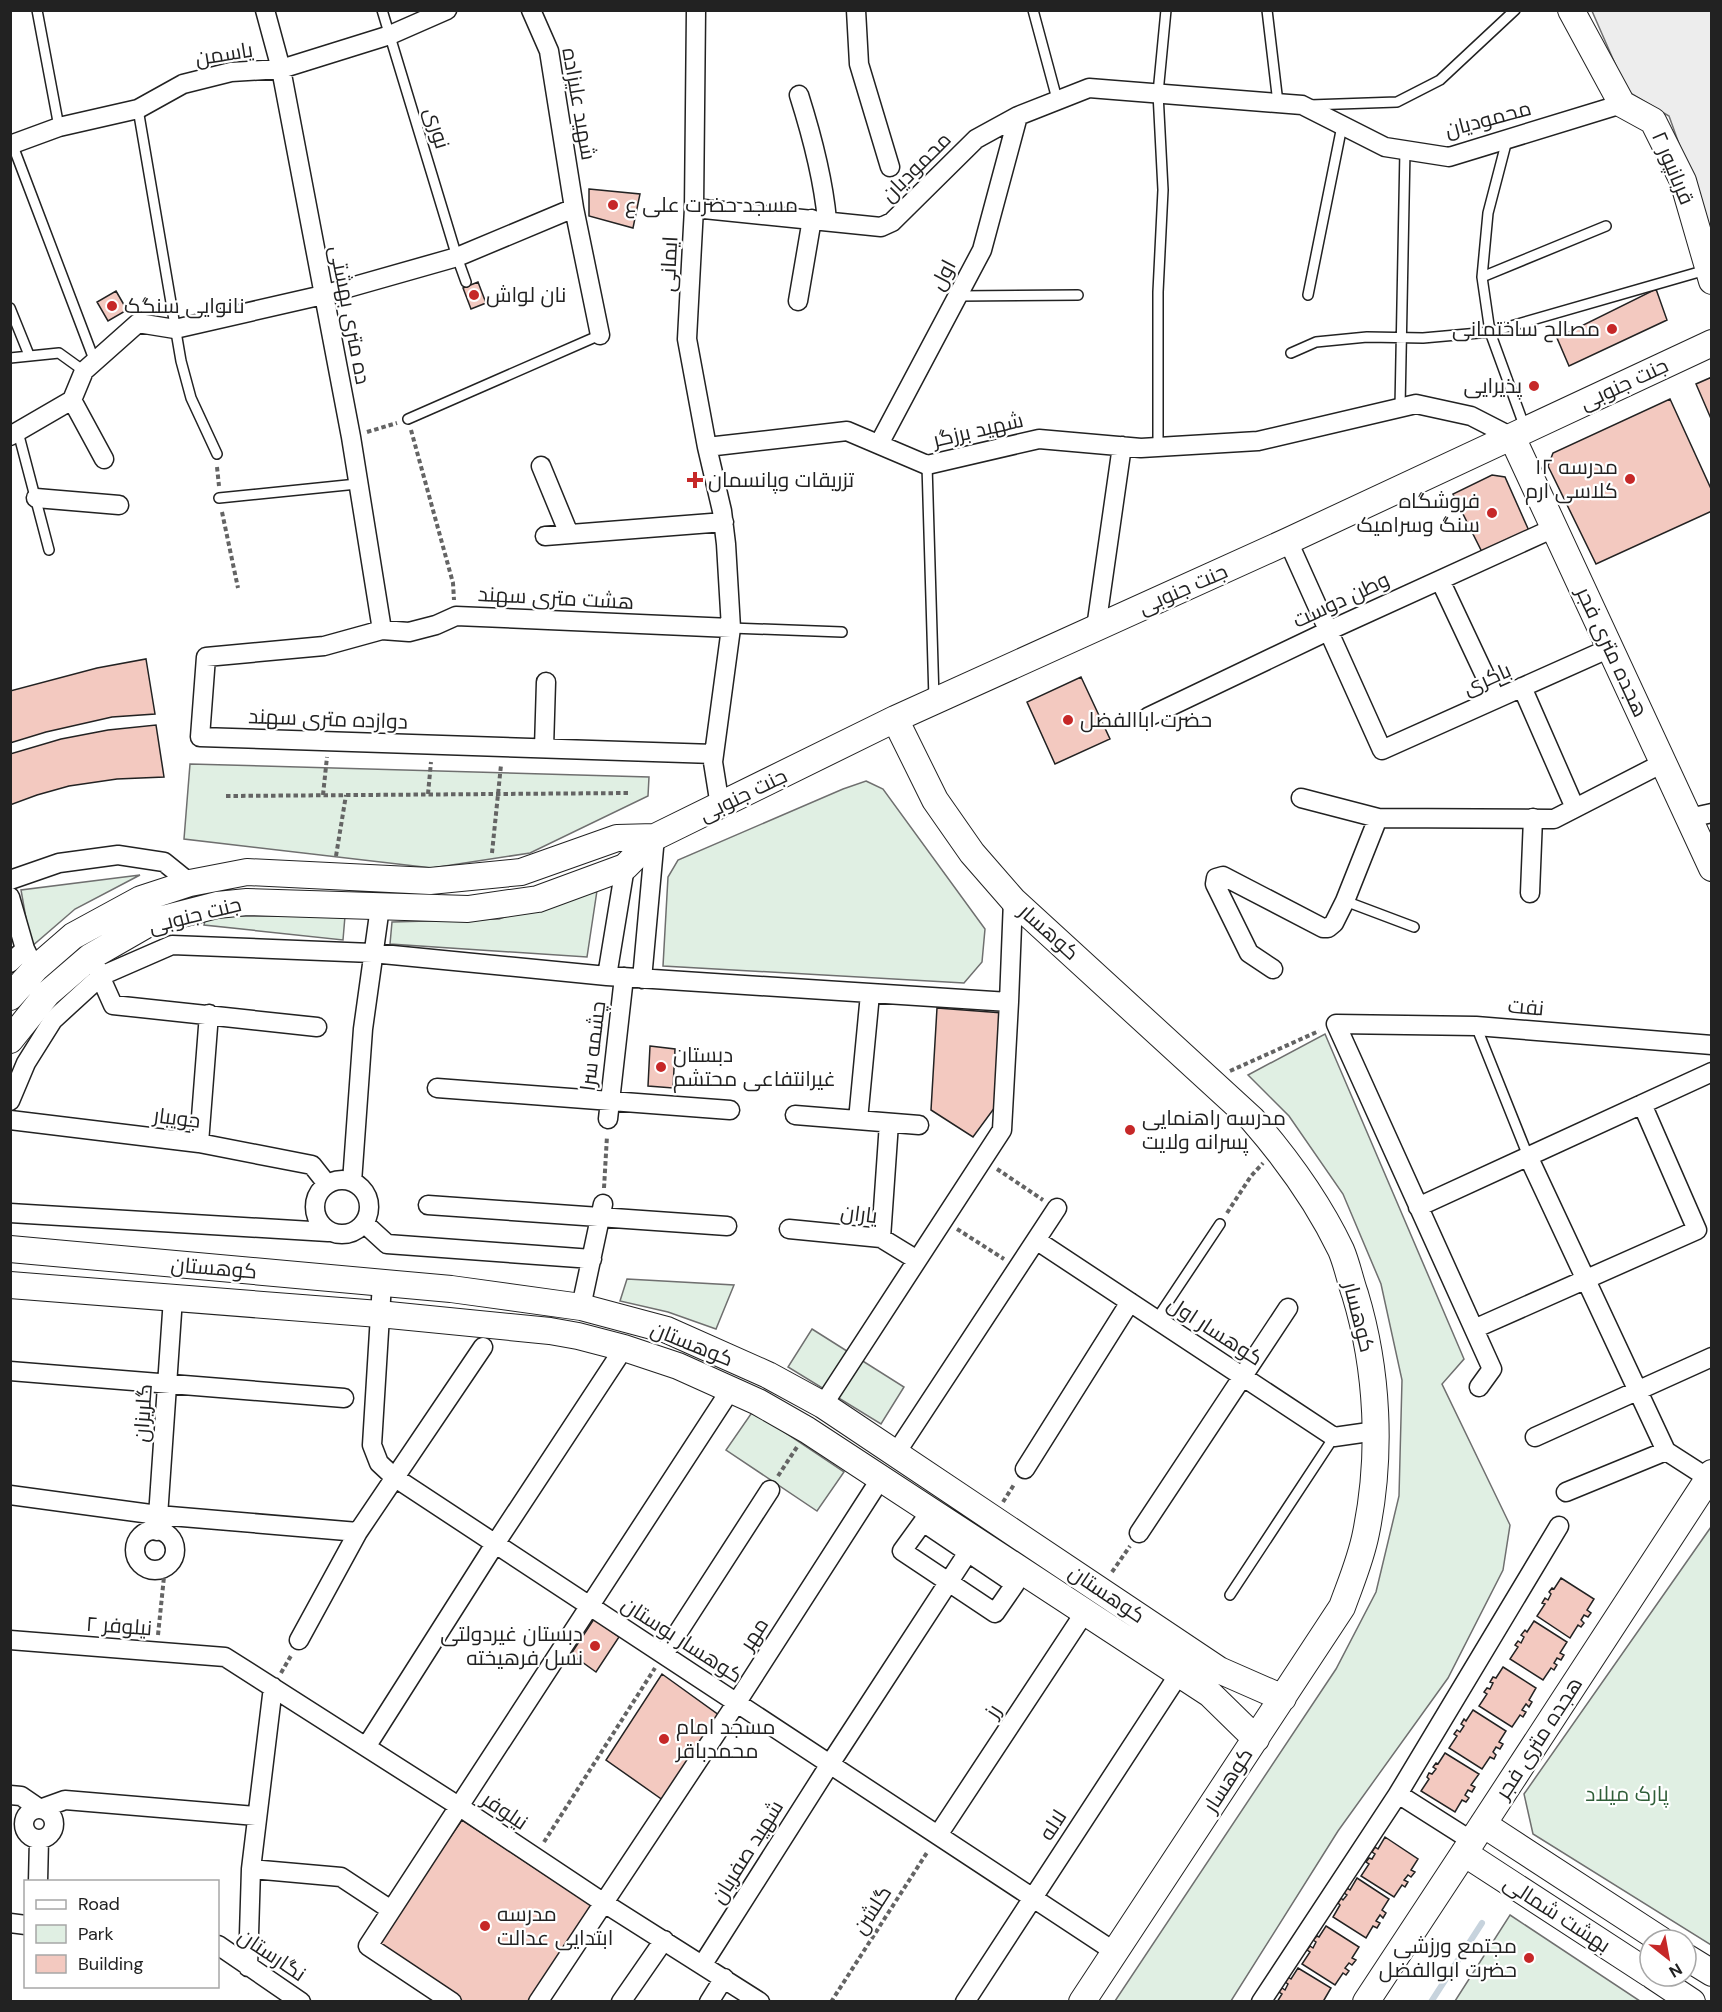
<svg xmlns="http://www.w3.org/2000/svg" width="1722" height="2012" viewBox="0 0 1722 2012" font-family="'DM Sans',Cairo,sans-serif">
<style>
.green{fill:#e0efe3;stroke:#6f6f6f;stroke-width:1.5}
.parking{fill:#ededed;stroke:#6f6f6f;stroke-width:1.5}
.lines{fill:none;stroke-linecap:round;stroke-linejoin:round}
.stream{stroke:#c7d3dd;stroke-width:6}
.building{fill:#f3c9c0;stroke:#222;stroke-width:1.5}
.lane-casing{stroke:#222;stroke-width:12}
.street-casing{stroke:#222;stroke-width:21}
.secondary-casing{stroke:#222;stroke-width:28}
.path{stroke:#646464;stroke-width:4;stroke-dasharray:4.5 3;stroke-linecap:butt}
.lane{stroke:#fff;stroke-width:9}
.street{stroke:#fff;stroke-width:18}
.secondary{stroke:#fff;stroke-width:26}
.poi-dot{fill:#c62828;stroke:#fff;stroke-width:2}
.labels{text-anchor:middle;dominant-baseline:central;stroke-width:4.5;stroke-linejoin:round;paint-order:stroke}
.street-label{font-size:21px;fill:#222;stroke:#fff}
.poi-label{font-size:21px;fill:#222;stroke:#fff;text-anchor:start}
.park-label{font-size:21px;fill:#2f5e38;stroke:#fff}
</style>
<rect width="100%" height="100%" fill="#fff"/>
<!-- green -->
<path class="green" d="M190,764L649,777L648,796L530,853L432,868L184,839Z
M866,781L883,789L985,929L982,962L964,983L663,966L668,877L678,860L843,789Z
M140,875L75,909L31,947L21,890Z
M598,884L587,957L390,944L392,922L499,919Z
M206,916H345L343,940L204,925Z
M1325,1034L1464,1359L1442,1384L1510,1525L1503,1570L1448,1678L1338,1831L1231,2001H1115L1336,1669L1376,1592L1399,1496L1402,1380L1381,1284L1343,1194L1289,1116L1248,1075Z
M627,1279L734,1285L716,1329L668,1312L620,1301Z
M812,1329L904,1387L881,1424L788,1367Z
M753,1411L844,1472L817,1511L726,1450Z
M1711,1527V1945L1533,1834L1524,1794Z
M1510,1915L1640,2001H1455Z"/>
<!-- parking -->
<path class="parking" d="M1592,11H1711V233L1669,116L1627,91Z"/>
<g class="lines">
<!-- stream -->
<path class="stream" d="M1431,2002L1482,1923"/>
</g>
<!-- building -->
<path class="building" d="M589,189L640,194L633,228L589,216Z
M478,282L486,303L471,309L463,288Z
M1656,289L1667,320L1569,366L1557,338Z
M116,291L127,310L108,321L97,302Z
M1712,377V421L1696,384Z
M1670,399L1712,491V511L1596,564L1548,466L1553,453Z
M1492,475L1505,477L1530,533L1483,554L1453,494Z
M146,659L155,714L112,717L46,732L10,743V691L97,668Z
M1081,677L1110,739L1055,764L1027,702Z
M156,725L164,777L117,779L69,786L37,795L10,805V754L61,739L108,730Z
M937,1008L1003,1013L998,1103L973,1137L931,1110Z
M650,1046L675,1049L673,1088L648,1086Z
M1561,1578L1594,1599L1587,1610L1591,1613L1588,1617L1584,1615L1581,1620L1584,1623L1581,1627L1578,1625L1570,1638L1537,1616L1545,1604L1542,1603L1545,1598L1548,1600L1551,1594L1549,1592L1552,1588L1554,1589Z
M594,1619L619,1637L596,1672L571,1654Z
M1534,1621L1567,1642L1560,1653L1564,1655L1561,1660L1557,1658L1554,1663L1557,1665L1554,1670L1551,1668L1543,1680L1510,1659L1518,1647L1515,1645L1518,1641L1521,1643L1524,1637L1521,1635L1525,1630L1527,1632Z
M1503,1667L1536,1688L1529,1700L1532,1702L1529,1707L1526,1704L1522,1710L1526,1712L1523,1717L1520,1715L1512,1727L1479,1706L1487,1694L1484,1692L1487,1688L1490,1689L1493,1683L1490,1682L1493,1677L1496,1678Z
M662,1674L723,1718L667,1803L606,1760Z
M1473,1710L1506,1731L1499,1742L1503,1744L1500,1749L1496,1747L1493,1752L1496,1755L1494,1759L1490,1757L1482,1769L1449,1748L1457,1736L1454,1734L1457,1730L1460,1732L1464,1726L1461,1724L1464,1719L1466,1721Z
M1445,1753L1479,1774L1471,1785L1475,1787L1472,1792L1468,1790L1465,1795L1469,1798L1466,1802L1462,1800L1455,1812L1421,1791L1429,1779L1427,1777L1429,1773L1432,1774L1436,1769L1433,1767L1436,1763L1438,1764Z
M462,1820L594,1907L533,2002H461L375,1944Z
M1385,1837L1418,1859L1411,1870L1415,1872L1411,1877L1408,1875L1404,1880L1408,1882L1405,1887L1402,1885L1394,1897L1361,1876L1369,1864L1366,1862L1369,1858L1372,1859L1375,1854L1372,1852L1375,1847L1378,1849Z
M1357,1878L1389,1899L1382,1910L1386,1913L1383,1918L1380,1915L1376,1921L1380,1923L1377,1928L1373,1926L1366,1938L1333,1917L1340,1905L1338,1903L1341,1898L1343,1900L1347,1895L1344,1893L1347,1888L1350,1890Z
M1326,1926L1359,1947L1352,1958L1356,1960L1352,1965L1349,1963L1345,1968L1349,1971L1346,1975L1343,1973L1335,1985L1302,1964L1310,1952L1307,1950L1310,1946L1313,1948L1316,1942L1313,1940L1317,1936L1319,1937Z
M1298,1968L1331,1988L1324,2000L1326,2002H1277L1282,1994L1279,1992L1282,1988L1285,1990L1288,1984L1285,1982L1288,1977L1291,1979Z"/>
<g class="lines">
<defs>
<path id="lane" d="M37,10L59,127
M382,10L457,257L466,282
M1033,10L1057,99
M1267,10L1278,103
M1310,105L1397,102L1440,80L1515,10
M138,109L181,361L191,398L217,454
M1507,140L1488,213L1482,277L1490,332L1525,428
M13,146L95,362
M1482,277L1606,226
M1308,295L1342,126
M957,296L1078,295
M10,308L29,355
M1291,353L1316,342L1367,337L1423,338L1490,332L1706,270
M10,358L59,353L84,371
M1400,408L1405,150
M408,419L600,335
M18,432L49,550
M1158,447V292L1163,190L1158,93L1166,10
M927,465L934,699
M219,498L357,484
M731,628L842,632
M1345,901L1414,927
M1476,1026L1528,1156
M1156,1320L1220,1224
M1230,1595L1334,1437"/>
<path id="street" d="M265,10L281,69L351,437L382,630
M531,10L549,51L574,208
M696,10L694,208L687,339L707,447
M856,10L859,64L890,167
M799,95C812,136 823,177 827,220
M10,145L59,127L138,109L183,84L231,72L281,69L390,35L447,10
M694,208L881,227L892,222L976,139L1018,116L1089,88L1302,105L1385,147L1449,157L1622,104
M798,301L812,219
M72,400L104,459
M10,436L72,400L84,371L138,323L175,329L323,295L457,257L574,208L600,335
M879,444L982,250L1018,116
M541,466L569,534
M36,498L119,505
M545,536L724,522
M1288,541L1382,750L1610,648
M1440,580L1496,699
M1096,628L1122,446
M1522,687L1575,808
M1148,717L1328,631L1554,528
M544,748L546,682
M714,754L200,737L206,657L324,646L382,630L409,632L436,625L456,616L731,628
M1301,798L1378,818L1554,819L1663,763
M720,806L713,762L731,628L726,544L722,511L707,447L847,431L927,465L1039,439L1141,448L1258,441L1416,404L1471,416L1512,437
M1689,818L1712,813
M10,880L59,863L118,855L164,862L190,883
M1530,893L1533,818
M10,897L25,949L35,969
M10,963L25,949
M96,967L113,1005L317,1027
M1273,969L1249,953L1215,884L1216,878L1223,876L1323,928H1328L1334,923L1345,901L1378,818
M607,976L625,867
M642,979L655,837
M437,1088L730,1110
M10,1101L26,1063L53,1020L101,976L172,945L372,953L607,976L1009,1002L1013,900
M795,1115L919,1125
M608,1119L624,977
M10,1120L199,1143L312,1165L327,1184
M858,1120L870,994
M199,1143L209,1014
M1528,1156L1666,1451
M315 1207a27 27 0 1 1 54 0a27 27 0 1 1-54 0Z
M352,1182L363,1029L380,907
M428,1205L727,1226
M1418,1207L1712,1072
M10,1213L328,1232
M364,1223L387,1244L592,1259
M789,1229L881,1238L917,1260
M881,1238L889,1123
M1036,1240L1334,1437L1376,1431
M382,1283L372,1445L379,1463L394,1477L1115,1952
M581,1307L603,1204
M1474,1329L1697,1230L1642,1104
M10,1371L344,1398
M1479,1387L1492,1369L1336,1024L1476,1026L1712,1045
M823,1405L1002,1130L1009,1002
M1535,1437L1712,1357
M896,1453L1057,1208
M1025,1469L1130,1302
M1566,1492L1666,1451L1708,1478
M10,1495L158,1515L358,1532
M923,1522L1015,1584L995,1613L902,1551Z
M135 1550a20 20 0 1 1 40 0a20 20 0 1 1-40 0Z
M157,1531L173,1298
M1139,1533L1288,1308
M10,1640L225,1657L460,1807L604,1903L760,2002
M299,1640L358,1532L483,1347
M664,1654L770,1490
M366,1747L495,1544L624,1348
M10,1795L21,1796L40,1809L65,1800L256,1816
M24 1824a15 15 0 1 1 30 0a15 15 0 1 1-30 0Z
M938,1835L1085,1612
M1472,1841L1398,1794L1559,1526
M251,1869L341,1877L391,1910
M38,1882L39,1839
M10,1923L26,1925
M218,1945L301,2002
M703,1964L830,1764L976,1540
M248,1967L251,1869L273,1687
M452,2002L368,1946L731,1389
M538,2002L737,1702L881,1478
M621,2002L664,1940
M709,2002L724,1978
M965,2002L1179,1674
M1261,2002L1398,1794"/>
<path id="secondary" d="M1571,10L1622,104L1653,121L1683,181L1712,281
M1512,437L1712,868
M895,719L935,800L972,853L1013,900L1252,1119C1287,1159 1318,1202 1341,1250C1347,1264 1350,1280 1355,1294C1378,1370 1382,1455 1366,1533C1361,1559 1351,1582 1342,1607L1082,2002
M10,997L35,969L73,936L141,899L190,883L247,872L430,881L521,872L617,838L655,837
M10,1040L47,994L90,957L151,922L217,905L247,902L468,909L538,899L625,867L655,837L895,719L1288,541L1712,343
M10,1249L451,1289L581,1307L667,1330L768,1375L823,1405L1219,1670L1283,1698
M10,1285L379,1314L550,1331L578,1336L624,1348L678,1366L758,1402L807,1430L1210,1694L1256,1739
M1483,1824L1661,1940
M1464,1853L1650,1974
M1686,1957L1712,1973
M1653,1976L1692,2002
M1366,2002L1472,1841L1712,1473"/>
</defs>
<!-- lane casing -->
<use href="#lane" class="lane-casing"/>
<!-- street casing -->
<use href="#street" class="street-casing"/>
<!-- secondary casing -->
<use href="#secondary" class="secondary-casing"/>
<!-- path -->
<path class="path" d="M411,430L453,583L454,600
M367,432L397,423
M217,467L219,486
M222,512L238,588
M428,794L431,762
M323,795L327,757
M226,796L631,793
M492,853L501,765
M336,856L346,795
M1230,1071L1319,1031
M997,1169L1043,1200
M604,1188L607,1136
M1227,1213L1251,1176L1263,1163
M957,1229L1004,1259
M778,1476L797,1447
M1003,1502L1015,1483
M1112,1572L1130,1546
M158,1635L165,1567
M281,1673L292,1654
M544,1842L655,1668
M831,2002L928,1851"/>
<!-- lane -->
<use href="#lane" class="lane"/>
<!-- street -->
<use href="#street" class="street"/>
<!-- secondary -->
<use href="#secondary" class="secondary"/>
</g>
<!-- markers -->
<g class="poi-dot">
<circle cx="613" cy="205" r="6"/>
<circle cx="474" cy="295" r="6"/>
<circle cx="112" cy="306" r="6"/>
<circle cx="1612" cy="329" r="6"/>
<circle cx="1534" cy="386" r="6"/>
<circle cx="1630" cy="479" r="6"/>
<path d="M692 471h6v6h6v6h-6v6h-6v-6h-6v-6h6z"/>
<circle cx="1492" cy="513" r="6"/>
<circle cx="1068" cy="720" r="6"/>
<circle cx="661" cy="1067" r="6"/>
<circle cx="1130" cy="1130" r="6"/>
<circle cx="595" cy="1646" r="6"/>
<circle cx="664" cy="1739" r="6"/>
<circle cx="485" cy="1926" r="6"/>
<circle cx="1529" cy="1958" r="6"/>
</g>
<g class="labels">
<!-- street labels -->
<g class="street-label">
<text transform="translate(224 54) rotate(-9)">یاسمن</text>
<text transform="translate(579 104) rotate(80)">شهید علیزاده</text>
<text transform="translate(1488 119) rotate(-15)">محمودیان</text>
<text transform="translate(437 128) rotate(73)">نوری</text>
<text transform="translate(916 167) rotate(-45)">محمودیان</text>
<text transform="translate(1673 168) rotate(67)">قربانپور ۲</text>
<text transform="translate(669 264) rotate(-87)">ایمانی</text>
<text transform="translate(943 275) rotate(-62)">اول</text>
<text transform="translate(350 315) rotate(79)">ده متری بهشتی</text>
<text transform="translate(1624 384) rotate(-25)">جنت جنوبی</text>
<text transform="translate(978 430) rotate(-13)">شهید برزگر</text>
<text transform="translate(1183 589) rotate(-24)">جنت جنوبی</text>
<text transform="translate(556 598) rotate(3)">هشت متری سهند</text>
<text transform="translate(1341 600) rotate(-25)">وطن دوست</text>
<text transform="translate(1612 652) rotate(65)">هجده متری فجر</text>
<text transform="translate(1487 679) rotate(-24)">باکری</text>
<text transform="translate(328 719) rotate(2)">دوازده متری سهند</text>
<text transform="translate(743 795) rotate(-26)">جنت جنوبی</text>
<text transform="translate(195 915) rotate(-14)">جنت جنوبی</text>
<text transform="translate(1049 932) rotate(42)">کوهسار</text>
<text transform="translate(1526 1007) rotate(5)">نفت</text>
<text transform="translate(593 1046) rotate(-83)">چشمه‌ سرا</text>
<text transform="translate(177 1118) rotate(7)">جویبار</text>
<text transform="translate(859 1214) rotate(7)">یاران</text>
<text transform="translate(214 1268) rotate(5)">کوهستان</text>
<text transform="translate(1359 1317) rotate(76)">کوهسار</text>
<text transform="translate(1215 1331) rotate(33)">کوهسار اول</text>
<text transform="translate(692 1344) rotate(22)">کوهستان</text>
<text transform="translate(143 1413) rotate(-86)">گلریزان</text>
<text transform="translate(1107 1594) rotate(34)">کوهستان</text>
<text transform="translate(119 1626) rotate(4)">نیلوفر ۲</text>
<text transform="translate(754 1634) rotate(-57)">مهر</text>
<text transform="translate(682 1640) rotate(33)">کوهسار بوستان</text>
<text transform="translate(993 1711) rotate(-57)">رز</text>
<text transform="translate(1539 1738) rotate(-57)">هجده متری فجر</text>
<text transform="translate(1228 1780) rotate(-57)">کوهسار</text>
<text transform="translate(505 1811) rotate(34)">نیلوفر</text>
<text transform="translate(1053 1825) rotate(-57)">لاله</text>
<text transform="translate(747 1852) rotate(-58)">شهید صفریان</text>
<text transform="translate(872 1910) rotate(-57)">گلشن</text>
<text transform="translate(1557 1914) rotate(33)">بهشت شمالی</text>
<text transform="translate(272 1955) rotate(34)">نگارستان</text>
</g>
<!-- poi labels -->
<g class="poi-label">
<text x="625" y="205">مسجد حضرت علی ع</text>
<text x="486" y="295">نان لواش</text>
<text x="124" y="306">نانوایی سنگک</text>
<text x="1600" y="329" text-anchor="end">مصالح ساختمانی</text>
<text x="1522" y="386" text-anchor="end">پذیرایی</text>
<text x="1618" y="467" text-anchor="end">مدرسه ۱۲<tspan x="1618" dy="24">کلاسی ارم</tspan></text>
<text x="708" y="480">تزریقات وپانسمان</text>
<text x="1480" y="501" text-anchor="end">فروشگاه<tspan x="1480" dy="24">سنگ وسرامیک</tspan></text>
<text x="1080" y="720">حضرت اباالفضل</text>
<text x="673" y="1055">دبستان<tspan x="673" dy="24">غیرانتفاعی محتشم</tspan></text>
<text x="1142" y="1118">مدرسه راهنمایی<tspan x="1142" dy="24">پسرانه ولایت</tspan></text>
<text x="583" y="1634" text-anchor="end">دبستان غیردولتی<tspan x="583" dy="24">نسل فرهیخته</tspan></text>
<text x="676" y="1727">مسجد امام<tspan x="676" dy="24">محمدباقر</tspan></text>
<text x="497" y="1914">مدرسه<tspan x="497" dy="24">ابتدایی عدالت</tspan></text>
<text x="1517" y="1946" text-anchor="end">مجتمع ورزشی<tspan x="1517" dy="24">حضرت ابوالفضل</tspan></text>
</g>
<!-- park labels -->
<g class="park-label">
<text x="1627" y="1794">پارک میلاد</text>
</g>
</g>
<!-- border -->
<rect width="1722" height="2012" fill="none" stroke="#222222" stroke-width="24"/>
<!-- legend -->
<rect x="24" y="1880" width="195" height="108" fill="#ffffff" stroke="#a7a7a7" stroke-width="1.5"/>
<rect x="36" y="1900" width="30" height="9" fill="#ffffff" stroke="#a7a7a7" stroke-width="1.5"/>
<text x="78" y="1910" font-size="18" fill="#222222">Road</text>
<rect x="36" y="1925" width="30" height="18" fill="#e0efe3" stroke="#a7a7a7" stroke-width="1.5"/>
<text x="78" y="1940" font-size="18" fill="#222222">Park</text>
<rect x="36" y="1955" width="30" height="18" fill="#f3c9c0" stroke="#a7a7a7" stroke-width="1.5"/>
<text x="78" y="1970" font-size="18" fill="#222222">Building</text>
<!-- north arrow -->
<g transform="translate(1668 1958) rotate(149)"><circle r="28" fill="#ffffff" stroke="#a7a7a7" stroke-width="1.5"/>
<path d="M0-4.5L10 22L0 15L-10 22Z" fill="#c62828"/>
<text y="-9" font-size="16" font-weight="bold" text-anchor="middle" fill="#222222">N</text>
</g>
</svg>
